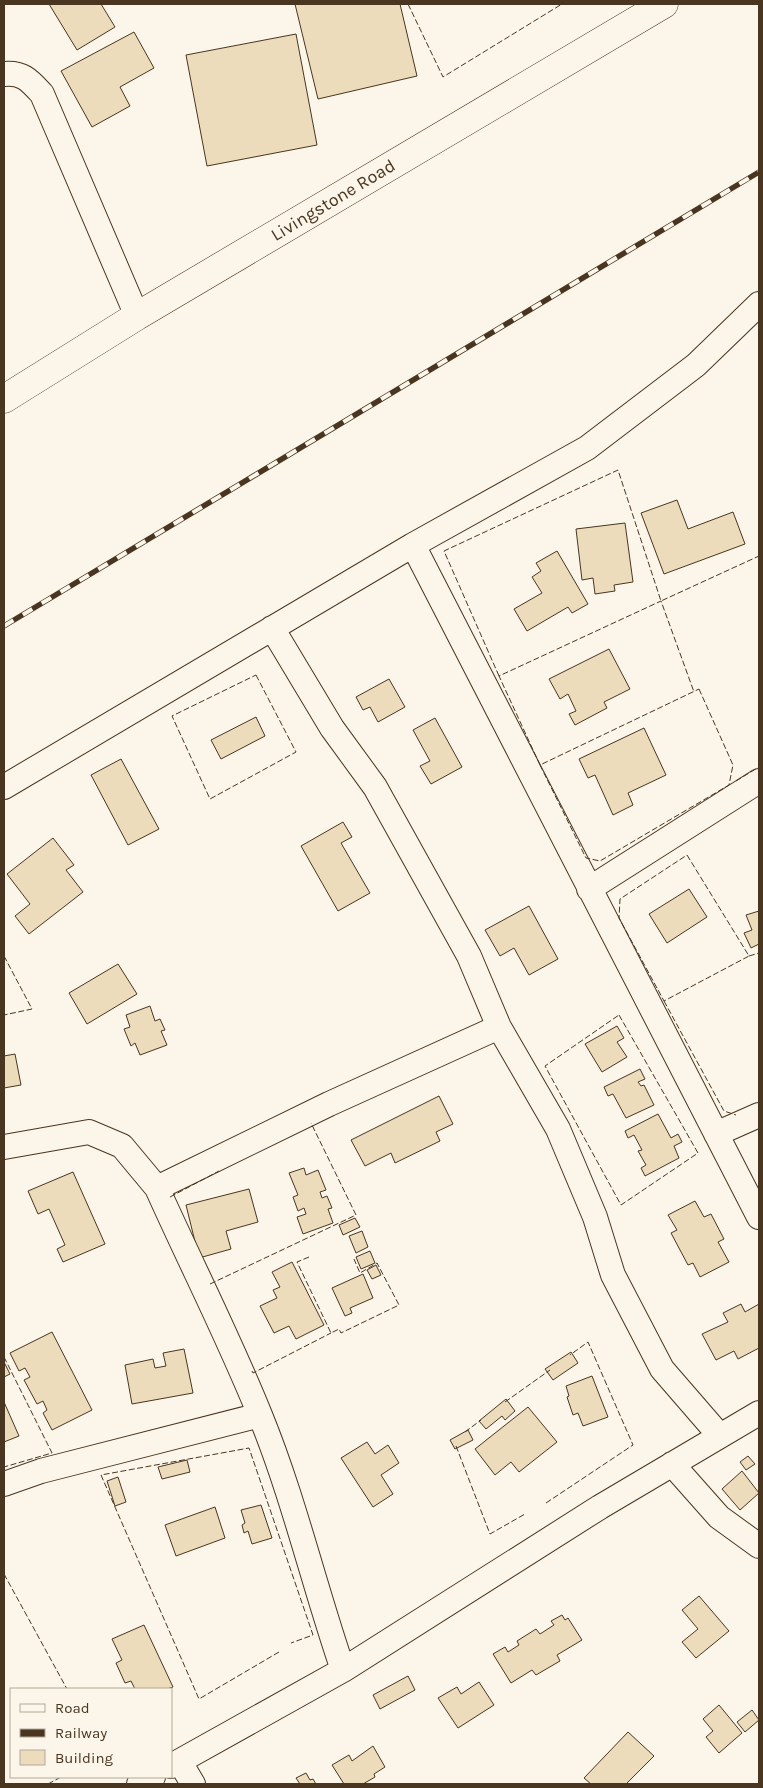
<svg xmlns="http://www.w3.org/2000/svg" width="763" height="1788" viewBox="0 0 763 1788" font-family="Karla,sans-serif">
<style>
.building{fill:#ecdcbc;stroke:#4a3520}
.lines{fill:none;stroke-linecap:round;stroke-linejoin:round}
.minor-casing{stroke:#4a3520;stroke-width:26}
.highway-casing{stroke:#4a3520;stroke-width:29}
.minor{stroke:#fbf6e9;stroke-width:24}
.highway{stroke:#fbf6e9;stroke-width:28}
.rail-casing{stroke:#4a3520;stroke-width:5.5}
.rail{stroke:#fbf6e9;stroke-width:4;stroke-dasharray:11;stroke-linecap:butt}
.fence{stroke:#4a3520;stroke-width:1;stroke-dasharray:6 2.5;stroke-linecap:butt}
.labels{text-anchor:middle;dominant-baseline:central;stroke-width:4;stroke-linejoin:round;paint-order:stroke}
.street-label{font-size:18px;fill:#4a3520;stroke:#fbf6e9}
</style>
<rect width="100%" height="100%" fill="#fbf6e9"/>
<!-- building -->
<path class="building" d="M49,4H101L115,27L77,50Z
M295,4H400L417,76L318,99Z
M134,32L154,68L120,87L130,106L92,127L61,71Z
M296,34L317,145L207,166L186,55Z
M677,500L688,529L733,512L745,544L664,574L641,513Z
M625,523L633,582L614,585L615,591L595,594L593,578L582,580L576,529Z
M557,551L588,604L572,613L568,607L527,631L514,609L542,593L532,577L541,571L536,563Z
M609,649L630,689L604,702L607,708L575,725L569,714L576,711L568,694L560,699L549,679Z
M389,679L405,707L378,722L370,707L363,710L356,697Z
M256,717L265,736L221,759L211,740Z
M435,718L462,767L431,784L420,766L430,761L413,730Z
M644,728L666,775L628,793L633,805L613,815L595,775L588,778L579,759Z
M121,759L159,829L128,845L91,775Z
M343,822L352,837L341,843L370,893L338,911L301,846Z
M53,838L74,865L66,870L83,892L29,934L15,916L30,904L7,874Z
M689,889L707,917L667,943L649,914Z
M529,906L558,959L529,975L514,948L500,956L485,930Z
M759,911V944L751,948L744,933L752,930L746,915Z
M118,964L137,994L87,1024L69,993Z
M150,1006L155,1021L160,1019L165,1030L161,1031L167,1045L140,1055L135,1043L131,1046L124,1029L130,1027L126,1015Z
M617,1026L624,1038L617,1042L627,1057L602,1072L585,1044Z
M15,1054L21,1085L4,1088V1056Z
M640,1069L645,1079L638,1082L641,1086L644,1085L654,1105L626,1118L613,1094L608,1096L604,1087Z
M439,1096L453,1124L436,1132L440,1141L395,1163L391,1153L365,1166L351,1140Z
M658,1114L671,1138L678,1134L682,1142L674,1146L679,1158L645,1176L641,1168L646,1165L638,1151L642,1150L634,1135L628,1138L625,1131Z
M304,1168L306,1175L318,1170L326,1190L320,1192L322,1198L327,1196L332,1208L328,1209L333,1223L303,1234L297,1217L306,1214L304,1208L298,1211L293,1197L298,1195L289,1173Z
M73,1172L105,1244L63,1262L57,1249L65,1245L49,1209L38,1214L28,1191Z
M249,1189L258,1222L226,1231L231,1249L199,1258L186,1205Z
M695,1201L704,1217L711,1214L724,1239L718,1242L729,1262L700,1277L693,1263L688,1265L671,1233L677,1230L668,1215Z
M355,1218L360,1227L343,1235L339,1225Z
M362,1231L368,1247L356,1253L349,1236Z
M370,1251L375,1263L361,1269L356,1257Z
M292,1262L324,1325L296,1339L289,1326L274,1333L260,1306L277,1298L273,1290L280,1287L272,1272Z
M376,1265L381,1275L372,1279L367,1270Z
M363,1274L373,1298L350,1308L352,1313L345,1316L332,1288Z
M741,1304L745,1312L759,1304V1348L738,1359L734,1351L716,1360L702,1334L728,1322L723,1313Z
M52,1332L92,1410L52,1430L43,1413L47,1410L43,1401L37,1404L24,1380L30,1377L25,1368L19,1371L10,1353Z
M184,1349L193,1393L132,1404L125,1365L153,1359L155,1368L166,1366L163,1353Z
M571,1352L578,1363L553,1380L545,1369Z
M4,1362L10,1374L4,1377Z
M592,1376L608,1417L583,1426L578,1413L573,1415L567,1397L569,1396L566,1386Z
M506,1399L515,1411L505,1420L502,1416L486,1429L479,1421Z
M4,1402L19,1436L4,1442Z
M528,1407L557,1442L519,1472L511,1462L495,1475L475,1449Z
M468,1430L473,1440L455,1449L450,1440Z
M367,1442L375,1454L388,1445L399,1463L381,1475L393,1494L373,1507L341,1458Z
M748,1456L755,1464L746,1470L740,1462Z
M187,1460L190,1472L162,1479L158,1467Z
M742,1471L759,1493L740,1510L722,1489Z
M118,1477L126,1502L115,1506L107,1481Z
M261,1505L272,1538L252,1544L248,1531L244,1533L242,1525L245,1523L241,1510Z
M215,1507L225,1538L176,1556L165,1525Z
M699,1596L729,1631L696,1658L682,1642L698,1629L682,1610Z
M562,1615L565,1620L568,1618L582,1640L557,1655L560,1661L536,1675L532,1670L511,1683L493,1654L505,1647L508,1652L519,1645L517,1641L536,1629L540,1634L554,1625L551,1621Z
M144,1625L173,1687L167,1689H135L131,1681L125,1683L116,1663L122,1660L112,1639Z
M408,1676L415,1690L380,1709L373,1695Z
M479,1682L494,1705L458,1728L438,1698L457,1687L461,1694Z
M719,1705L742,1733L719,1753L706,1737L713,1731L703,1719Z
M752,1710L759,1720L745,1732L737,1722Z
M628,1732L654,1756L626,1784H591L584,1778Z
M373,1746L385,1767L374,1774L375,1777L363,1784H344L332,1765L349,1755L352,1761Z
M306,1773L310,1780L313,1779L316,1784H300L296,1778Z"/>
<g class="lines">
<defs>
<path id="minor" d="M4,74C23,72 30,81 42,94L137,316
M413,545L759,1217
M272,628L332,728L375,787L469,956L499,1027L558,1129L595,1217L613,1275L662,1369L720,1436
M4,787L413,545L587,448L696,365L759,304
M589,889L759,781
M716,1134L759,1115
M4,1147L89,1132L122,1146L157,1188
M672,1464L719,1517L759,1546
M4,1484L41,1471L260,1415
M343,1670C314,1586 294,1498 260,1415C229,1338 191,1264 157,1188L329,1104L499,1027
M180,1762L193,1784
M171,1766L343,1670L600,1507L759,1413
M139,1784L153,1777"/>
<path id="highway" d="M4,399L137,316L664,4"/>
</defs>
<!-- minor casing -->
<use href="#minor" class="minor-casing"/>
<!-- highway casing -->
<use href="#highway" class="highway-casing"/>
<!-- minor -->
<use href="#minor" class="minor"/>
<!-- highway -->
<use href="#highway" class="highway"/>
<defs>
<path id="rail" d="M4,626L759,172"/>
</defs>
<!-- rail casing -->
<use href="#rail" class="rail-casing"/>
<!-- rail -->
<use href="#rail" class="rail"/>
<!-- fence -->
<path class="fence" d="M408,4L443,77L562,4
M256,675L296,752L210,799L172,716Z
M499,676L444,551L618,470L661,601L759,556
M699,689L733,765L729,785L600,861L586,858L540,765Z
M540,765L499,676L661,601L694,692
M736,781L759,767
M687,855L749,956L664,1001L619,918L620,899Z
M4,956L32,1009L4,1015
M749,956L759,953
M664,1001L724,1111L736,1115
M619,1015L698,1153L621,1205L545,1066Z
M170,1197L219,1171
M309,1257L297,1262L331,1333L339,1329L341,1333L399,1305L377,1263L360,1273L354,1259
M210,1284L356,1215L311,1123
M4,1357L52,1453L4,1467
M252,1371L253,1373L331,1333
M505,1402L550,1370
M465,1432L481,1420
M456,1446L490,1534L525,1514
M546,1503L633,1445L588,1342L570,1355
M4,1574L67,1689
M279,1652L199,1699L101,1475L249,1448L313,1635L291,1643
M48,1784L61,1777"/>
</g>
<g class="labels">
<!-- street labels -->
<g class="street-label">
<text transform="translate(333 200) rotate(-31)">Livingstone Road</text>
</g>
</g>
<!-- border -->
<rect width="763" height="1788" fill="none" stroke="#4a3520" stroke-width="10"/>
<!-- legend -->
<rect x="10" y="1688" width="162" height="90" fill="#fbf6e9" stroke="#b4a999"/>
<rect x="20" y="1704" width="25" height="8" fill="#fbf6e9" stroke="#b4a999"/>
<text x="55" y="1713" font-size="15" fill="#4a3520">Road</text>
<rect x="20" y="1729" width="25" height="8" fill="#4a3520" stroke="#b4a999"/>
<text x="55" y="1738" font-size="15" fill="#4a3520">Railway</text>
<rect x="20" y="1750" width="25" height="15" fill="#ecdcbc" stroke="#b4a999"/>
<text x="55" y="1763" font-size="15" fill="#4a3520">Building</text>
</svg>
